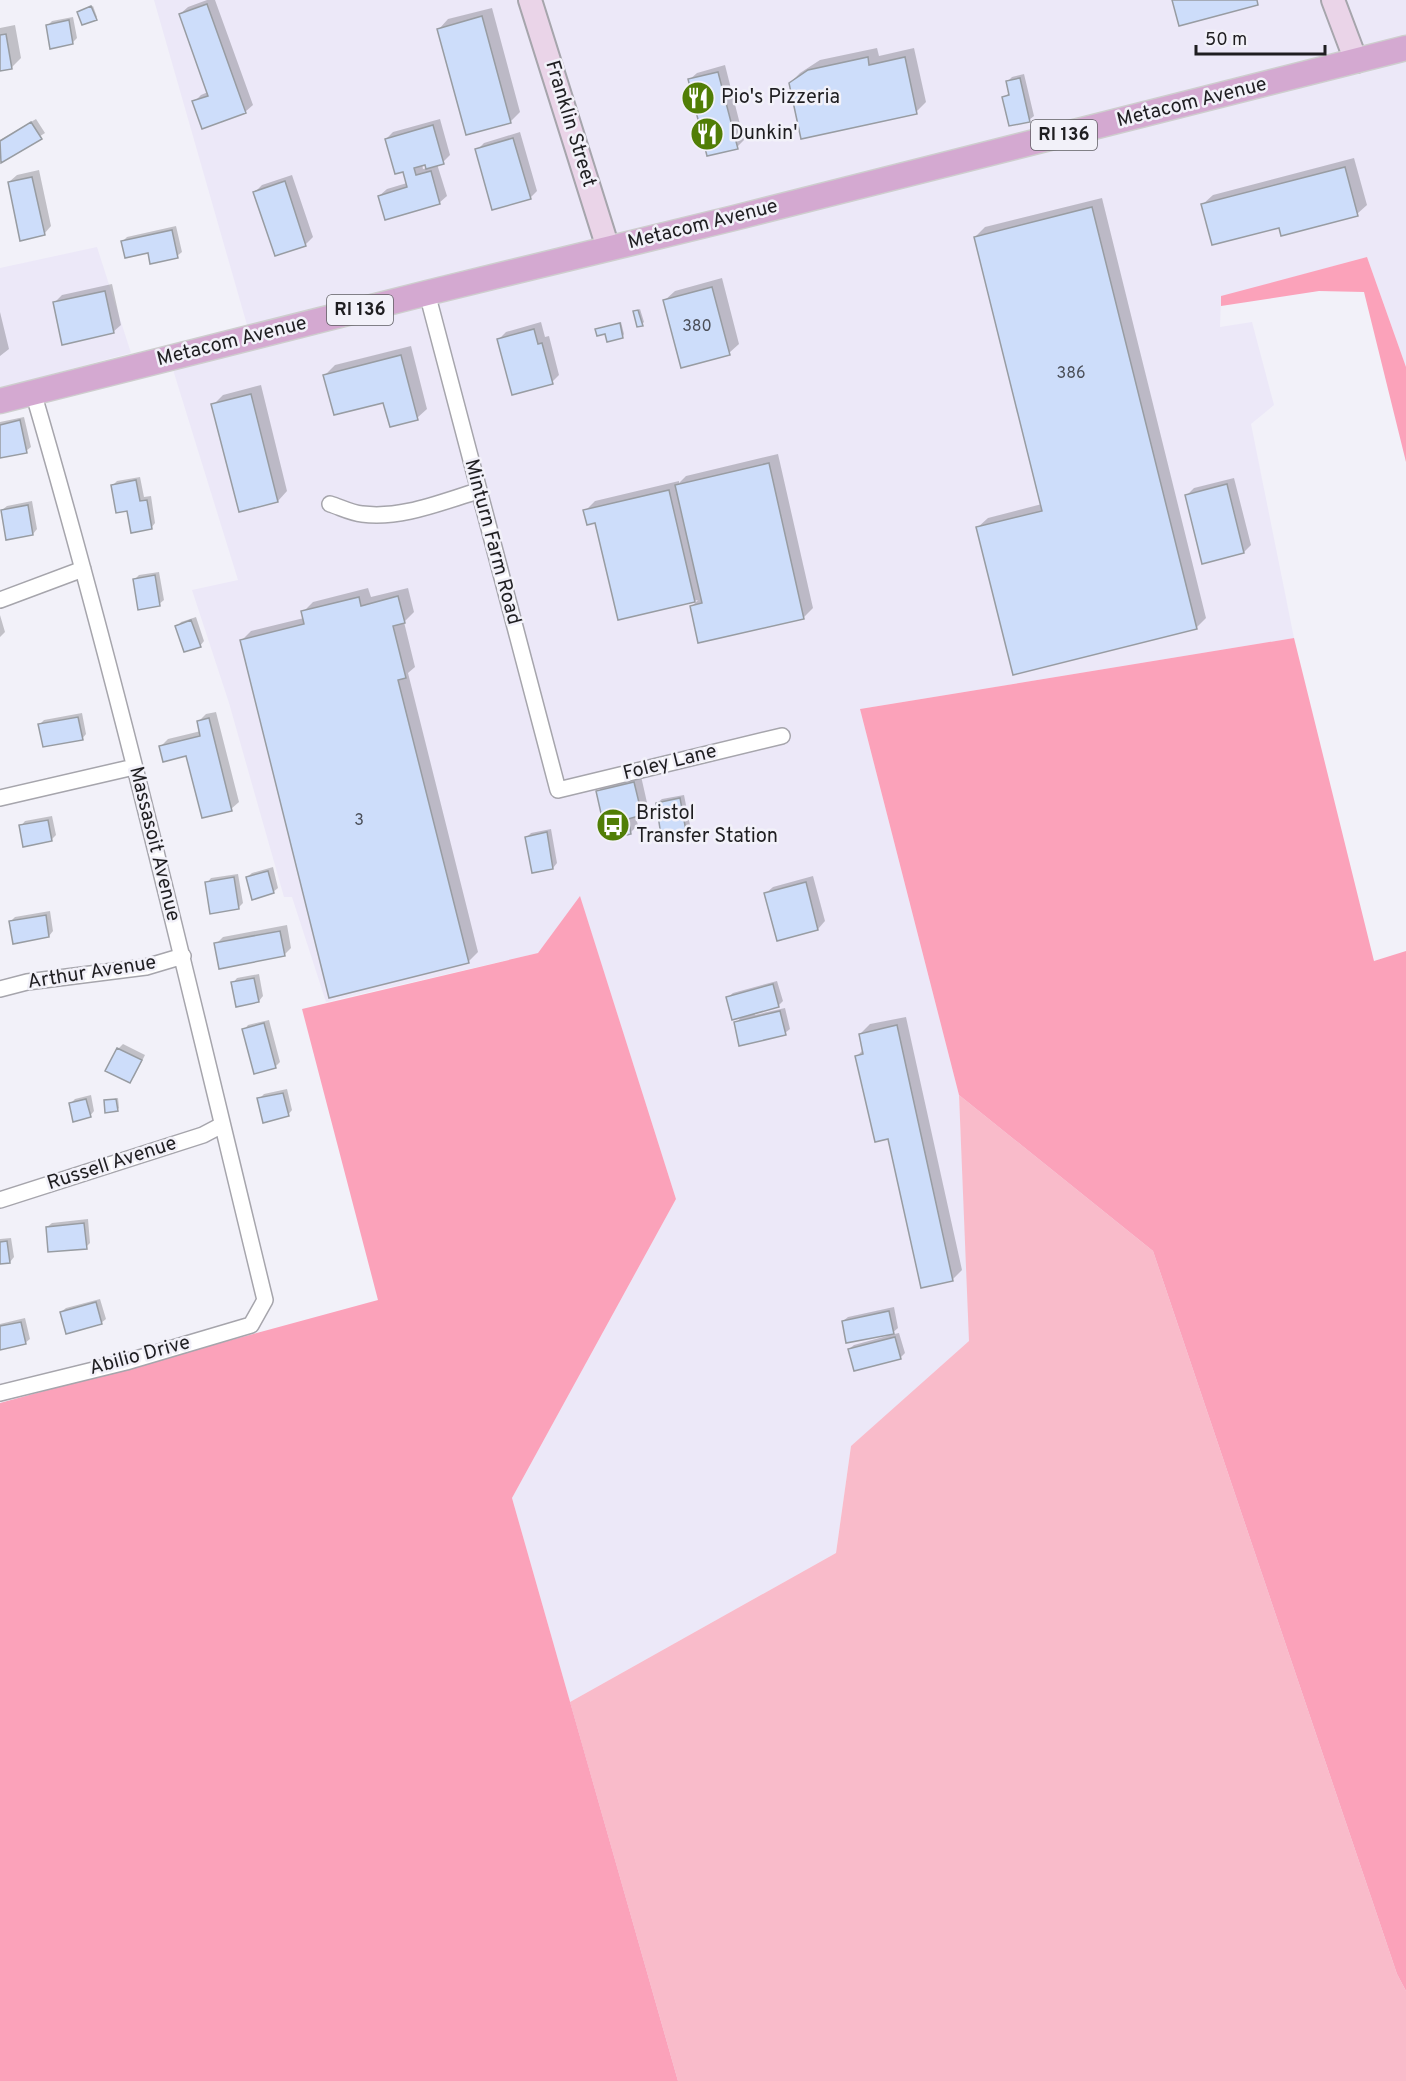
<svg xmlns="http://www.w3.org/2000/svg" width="1406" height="2081" viewBox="0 0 1406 2081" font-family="Overpass,sans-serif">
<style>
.built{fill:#ece8f8}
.green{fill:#f9bbca}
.forest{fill:#fba2ba}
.shadow{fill:#0003;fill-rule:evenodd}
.building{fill:#cdddfa;stroke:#989ca2;stroke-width:1.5}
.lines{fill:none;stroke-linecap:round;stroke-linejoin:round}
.street-casing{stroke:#a6a5ac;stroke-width:18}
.secondary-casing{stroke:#a6a5ac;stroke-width:26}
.primary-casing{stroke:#cecece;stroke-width:27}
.street{stroke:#fff;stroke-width:15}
.secondary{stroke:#ead4e8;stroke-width:22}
.primary{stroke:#d4a9d1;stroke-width:24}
.labels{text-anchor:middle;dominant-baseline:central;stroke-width:5;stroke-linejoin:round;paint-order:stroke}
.number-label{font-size:16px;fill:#4a4e57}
.shield{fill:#f2f1f9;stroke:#5e5d62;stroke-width:1.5}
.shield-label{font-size:18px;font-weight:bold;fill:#1f1e21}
.poi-label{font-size:20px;fill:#1f1e21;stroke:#f2f1f9;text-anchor:start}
.street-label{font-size:20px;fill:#1f1e21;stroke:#f2f1f9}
</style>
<rect width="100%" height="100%" fill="#f2f1f9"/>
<!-- built -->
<path class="built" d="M154,0H1406V367L1367,257L1221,297L1220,327L1252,322L1274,405L1251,424L1294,638L860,709L959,1095L970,1342L851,1446L836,1553L570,1702L512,1498L676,1199L580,897L538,953L326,1002L292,897H284L229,703L192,590L238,580L166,347L247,325Z
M97,247L131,353L0,388V268Z"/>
<!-- green -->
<path class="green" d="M959,1095L1153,1251L1397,1974L1406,1991V2081H678L570,1702L836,1553L851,1446L969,1341Z"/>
<!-- forest -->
<path class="forest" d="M1367,257L1406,367V462L1364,292L1319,291L1221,306V296Z
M1294,638L1374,961L1406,951V1991L1397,1974L1153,1251L959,1095L860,709Z
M580,896L676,1199L512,1498L678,2081H0V1403L378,1300L302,1009L538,953Z"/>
<!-- shadow -->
<path class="shadow" d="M207,0H215L253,105L245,112L194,102L201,95L208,92L180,14L188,7Z
M93,6L97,17L96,18L79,12Z
M492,8L520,112L511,121L467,133L439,29L448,19Z
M73,17L77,38L72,43L47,26L52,21Z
M15,25L21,58L11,68L0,70V28Z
M877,48L879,56L914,48L926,102L916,112L790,83L800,73L820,60Z
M725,65L744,140L737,147L689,80L697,73Z
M1024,74L1034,116L1029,120L1004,98L1009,93L1007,82L1012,77Z
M36,119L45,133L2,160L0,157V140Z
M440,119L450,155L443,162L437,164L447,196L439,203L379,196L387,189L407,183L404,170L386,139L393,132ZM426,163L427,168L423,169L422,164Z
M520,132L537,191L530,198L477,150L484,143Z
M1354,158L1367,205L1357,214L1280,226L1203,204L1213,195Z
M39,170L51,226L44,234L9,182L17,175Z
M292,175L313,237L306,244L276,254L255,192L262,185Z
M1102,198L1206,618L1196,628L978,527L988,518L1042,504L975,237L985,227Z
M176,226L182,252L177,256L123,241L127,237Z
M722,278L739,344L729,353L665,300L675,291Z
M112,284L121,325L113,332L55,302L62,295Z
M640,309L644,322L642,324L634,312Z
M0,312L9,349L0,356Z
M541,322L545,337L549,336L559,375L552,382L499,339L506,332Z
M621,322L624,334L623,336L597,330Z
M411,346L427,409L417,418L384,401L325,375L335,365Z
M261,385L287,491L278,501L240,510L213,405L223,395Z
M24,417L31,447L26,451L0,457V422Z
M778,454L813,608L804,617L700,641L692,606L698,600L619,618L596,521L585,511L595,501L679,481V483L686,476Z
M140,477L144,497L151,496L155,523L151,528L129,509L113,485L117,481Z
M1234,478L1251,545L1244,552L1203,562L1187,495L1194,488Z
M32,501L37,529L33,534L2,510L7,506Z
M159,572L164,600L159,604L134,580L139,575Z
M368,588L371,597L408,588L414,612L404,622L415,667L408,673L478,952L468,962L241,641L251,631L304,618L303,612L313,602Z
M0,615L5,632L0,637Z
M196,617L204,641L200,646L177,627L181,622Z
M216,712L239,802L231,809L188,754L161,746L168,739L201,731L198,722L206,714Z
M82,713L86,734L82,739L40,724L44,720Z
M641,776L648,807L641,814L635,815L638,825L630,833L598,792L605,784Z
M684,795L690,825L685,830L657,803L662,799Z
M52,816L56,835L51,840L21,826L25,821Z
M551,829L557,863L553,868L527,837L531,833Z
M273,867L278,888L273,892L247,877L252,873Z
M238,874L243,903L238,908L207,883L211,878Z
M813,876L825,921L818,929L765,894L773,887Z
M50,911L53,931L49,936L11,921L15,917Z
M287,925L291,948L284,955L216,944L223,937Z
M259,974L263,996L259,1001L233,983L237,978Z
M777,981L783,1001L779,1005L754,1012L755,1015L785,1008L790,1029L785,1033L736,1023L743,1015L728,997L733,993Z
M906,1017L962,1270L952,1280L889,1137L857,1056L863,1050L860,1034L870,1024Z
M269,1020L280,1062L275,1067L244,1030L248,1025Z
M123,1044L145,1055L134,1077L130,1082L107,1070L118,1049Z
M287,1089L292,1110L288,1115L259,1099L264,1094Z
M91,1095L94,1111L90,1116L70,1104L75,1099Z
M118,1098L119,1108L117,1110L106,1101Z
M88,1219L90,1243L86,1247L47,1227L52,1223Z
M11,1238L14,1257L10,1262L0,1263V1239Z
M100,1299L106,1319L101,1323L61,1312L66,1308Z
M894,1307L898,1328L890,1335L899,1333L905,1353L900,1358L849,1349L854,1345L887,1336L886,1334L843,1321L848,1317Z
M25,1318L30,1339L25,1343L0,1349V1324Z"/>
<!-- building -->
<path class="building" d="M1172,0H1257L1258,5L1179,26Z
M207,4L246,113L202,129L192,101L208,96L179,14Z
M91,6L97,20L82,25L77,12Z
M482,16L511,123L466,135L437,29Z
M69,20L73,44L50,49L46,25Z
M6,34L12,69L0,71V35Z
M868,57L869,65L905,57L917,114L801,139L789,83L808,70Z
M718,72L738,149L707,156L688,79Z
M1020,78L1030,122L1009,126L1002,97L1009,95L1006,81Z
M31,122L42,139L1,163L0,141Z
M433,125L444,164L426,169L425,165L414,168L416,175L431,171L440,204L385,220L378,196L407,187L403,172L395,174L385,139Z
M513,138L531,199L492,210L475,149Z
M1345,167L1358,216L1281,236L1279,228L1212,245L1201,204Z
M32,177L45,235L20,241L8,182Z
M285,181L306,246L275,256L253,192Z
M1092,207L1197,629L1013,675L976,527L1042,511L974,237Z
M172,230L178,258L150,264L148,253L125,258L121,241Z
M712,287L730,355L681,368L663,300Z
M105,291L114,333L62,345L53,302Z
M638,310L643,326L637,327L633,311Z
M620,323L623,338L607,342L605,334L597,336L595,329Z
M534,329L538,344L542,343L553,384L512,395L497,339Z
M401,355L418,420L390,427L383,403L334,415L323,375Z
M251,394L278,502L239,512L211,404Z
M20,420L27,453L0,458V425Z
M769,463L804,619L698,643L690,606L702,603L675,485Z
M136,480L140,501L147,500L152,529L131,533L127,511L116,513L111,485Z
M1227,484L1244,553L1202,564L1185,495Z
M669,490L695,602L618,620L595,523L587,525L583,510Z
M28,505L33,535L6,540L1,510Z
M155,575L160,606L138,610L133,579Z
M398,596L405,623L393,626L406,678L398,680L469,963L329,998L240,640L304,624L301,611L359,597L361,606Z
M191,620L201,647L184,652L175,626Z
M78,717L83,740L43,747L38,724Z
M209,718L232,811L202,818L186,756L163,762L159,746L200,736L197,721Z
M634,782L642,815L628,819L631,834L607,840L596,791Z
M680,798L686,831L661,835L656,803Z
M48,820L52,841L23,847L19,825Z
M547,832L553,869L532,873L525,837Z
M268,871L274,893L252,900L246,877Z
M234,877L239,909L210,914L205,882Z
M806,882L818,930L777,941L764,893Z
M46,915L49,937L13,944L9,921Z
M280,931L285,956L219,969L214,943Z
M254,978L259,1002L236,1007L231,982Z
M773,984L779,1007L732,1020L726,997Z
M780,1011L786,1035L739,1046L734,1022Z
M264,1023L276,1068L254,1074L242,1029Z
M897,1025L953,1281L921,1288L888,1139L875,1142L855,1056L863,1054L859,1034Z
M117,1048L142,1060L130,1083L105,1071Z
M283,1093L289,1116L263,1123L257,1098Z
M86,1099L91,1117L73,1122L69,1103Z
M116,1099L118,1111L105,1113L104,1100Z
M84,1223L87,1249L48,1252L46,1227Z
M7,1241L10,1263L0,1264V1242Z
M96,1302L102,1324L66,1334L60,1312Z
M889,1311L894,1334L846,1343L842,1321Z
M21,1322L26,1344L0,1350V1326Z
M895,1337L901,1359L854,1371L848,1349Z"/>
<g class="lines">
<defs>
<path id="street" d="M427,293L558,790L782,736
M330,504C340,507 351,513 362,514C402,519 441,502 478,491
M0,600L83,569
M0,798L134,767
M0,989L27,982L146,967L183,956
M0,1200L203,1135L222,1125
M0,1393L126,1362L251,1325L265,1300C191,996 121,692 33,392"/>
<path id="secondary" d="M530,0L608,248
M1333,0L1356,61"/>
<path id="primary" d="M0,401L427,293L734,218L1406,48"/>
</defs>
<!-- street casing -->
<use href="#street" class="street-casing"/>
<!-- secondary casing -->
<use href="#secondary" class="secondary-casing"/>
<!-- primary casing -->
<use href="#primary" class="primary-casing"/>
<!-- street -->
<use href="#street" class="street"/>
<!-- secondary -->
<use href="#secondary" class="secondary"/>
<!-- primary -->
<use href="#primary" class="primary"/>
</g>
<!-- icons -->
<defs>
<symbol id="restaurant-disc" viewBox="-11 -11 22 22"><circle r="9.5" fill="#517e06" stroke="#f2f1f9"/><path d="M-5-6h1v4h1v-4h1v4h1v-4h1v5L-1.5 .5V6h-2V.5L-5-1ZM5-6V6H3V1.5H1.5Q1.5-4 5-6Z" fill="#fff"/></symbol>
<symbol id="bus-disc" viewBox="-11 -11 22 22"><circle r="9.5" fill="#517e06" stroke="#f2f1f9"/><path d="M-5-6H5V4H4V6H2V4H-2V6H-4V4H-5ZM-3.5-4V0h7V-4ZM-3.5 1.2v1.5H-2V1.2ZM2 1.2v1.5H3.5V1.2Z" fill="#fff"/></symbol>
</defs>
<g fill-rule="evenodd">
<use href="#restaurant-disc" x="679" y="79" width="38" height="38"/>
<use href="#restaurant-disc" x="688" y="115" width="38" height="38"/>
<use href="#bus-disc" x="594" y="806" width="38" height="38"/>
</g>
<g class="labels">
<!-- number labels -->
<g class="number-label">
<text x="697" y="327">380</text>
<text x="1071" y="374">386</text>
<text x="359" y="821">3</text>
</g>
<!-- shield labels -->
<g class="shield">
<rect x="1031" y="120" width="66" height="30" rx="4.5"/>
<rect x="327" y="295" width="66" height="30" rx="4.5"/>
</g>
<g class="shield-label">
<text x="1064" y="135">RI 136</text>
<text x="360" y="310">RI 136</text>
</g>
<!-- poi labels -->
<g class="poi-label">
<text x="721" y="98">Pio's Pizzeria</text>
<text x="730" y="134">Dunkin'</text>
<text x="636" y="814">Bristol<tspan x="636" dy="23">Transfer Station</tspan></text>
</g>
<!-- street labels -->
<g class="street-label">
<text transform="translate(1192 103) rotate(-14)">Metacom Avenue</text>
<text transform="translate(570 124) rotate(73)">Franklin Street</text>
<text transform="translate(703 225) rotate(-14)">Metacom Avenue</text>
<text transform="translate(232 342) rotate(-14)">Metacom Avenue</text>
<text transform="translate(492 542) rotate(75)">Minturn Farm Road</text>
<text transform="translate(670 763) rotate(-14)">Foley Lane</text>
<text transform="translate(154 844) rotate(76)">Massasoit Avenue</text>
<text transform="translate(92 973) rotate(-9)">Arthur Avenue</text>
<text transform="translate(112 1164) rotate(-18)">Russell Avenue</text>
<text transform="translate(140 1356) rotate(-15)">Abilio Drive</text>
</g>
</g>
<!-- scale -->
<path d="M1196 45v9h129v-9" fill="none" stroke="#1f1e21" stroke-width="3"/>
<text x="1205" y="45" font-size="18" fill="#1f1e21" stroke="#f2f1f9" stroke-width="4.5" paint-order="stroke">50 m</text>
</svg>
